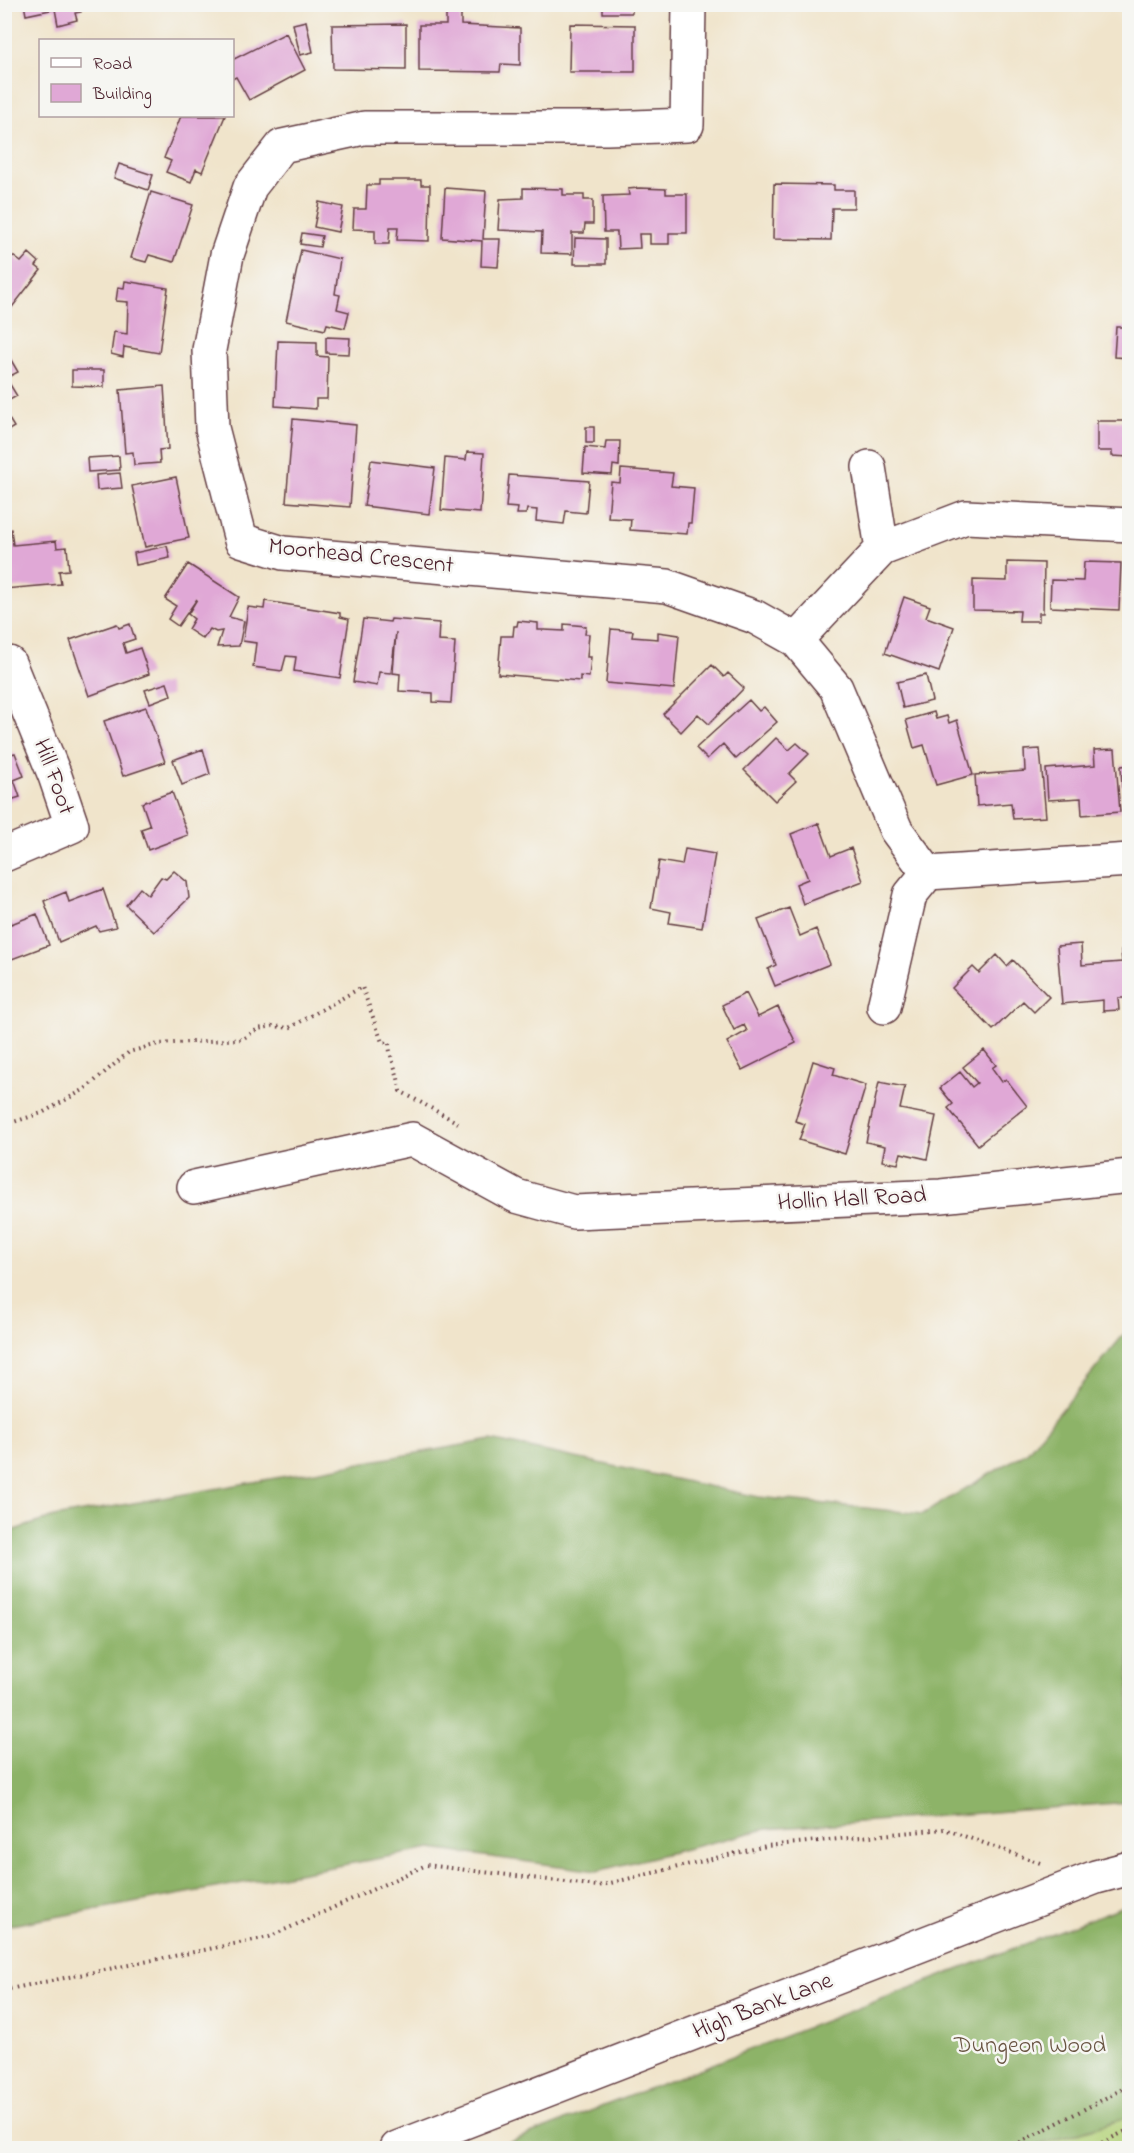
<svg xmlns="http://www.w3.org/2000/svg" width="1134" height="2153" viewBox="0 0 1134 2153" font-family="'Indie Flower',sans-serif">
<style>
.green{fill:#b2d178;stroke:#7e7852;stroke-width:1.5}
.forest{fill:#8db368;stroke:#6c694a;stroke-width:1.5}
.building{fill:#e0a8d6}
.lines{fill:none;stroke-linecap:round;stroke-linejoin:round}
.minor-casing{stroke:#633d43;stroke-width:36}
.path{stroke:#633d43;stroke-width:4;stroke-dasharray:1.5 4.5;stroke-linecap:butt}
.minor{stroke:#fff;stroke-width:33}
.labels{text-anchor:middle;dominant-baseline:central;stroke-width:5;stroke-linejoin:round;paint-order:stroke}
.street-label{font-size:24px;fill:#4a1f2b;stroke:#f6f6f2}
.park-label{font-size:24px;fill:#695442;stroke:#f6f6f2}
</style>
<rect width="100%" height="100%" fill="#f6f6f2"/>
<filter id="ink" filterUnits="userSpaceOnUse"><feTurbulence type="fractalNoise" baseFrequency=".0167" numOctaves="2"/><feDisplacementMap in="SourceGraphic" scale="12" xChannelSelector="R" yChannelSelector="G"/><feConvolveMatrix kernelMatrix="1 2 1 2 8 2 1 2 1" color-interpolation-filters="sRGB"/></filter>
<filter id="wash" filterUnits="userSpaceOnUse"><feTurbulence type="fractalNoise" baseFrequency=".008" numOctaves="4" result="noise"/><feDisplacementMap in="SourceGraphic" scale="24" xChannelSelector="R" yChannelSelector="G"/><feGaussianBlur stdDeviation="1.35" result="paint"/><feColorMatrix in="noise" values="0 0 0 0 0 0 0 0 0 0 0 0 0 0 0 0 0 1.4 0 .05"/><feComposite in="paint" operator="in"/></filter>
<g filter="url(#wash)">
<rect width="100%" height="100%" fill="#f0e4cb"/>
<!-- green -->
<path class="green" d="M1129,2117V2148H1030Z"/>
<!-- forest -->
<path class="forest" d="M1129,1328V1802L766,1829L597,1871L431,1849L5,1926V1533L54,1517L491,1440L759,1497L923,1514L1027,1452Z
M1129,1904V2117L1030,2148H909L901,2142L891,2148H494Z"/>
<g id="blocks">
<!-- building -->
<path class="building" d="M24,4H79L81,12L75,13L77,20L58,25L55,9L26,15Z
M603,4H632V13H603Z
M446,10H461V25L520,28V65L501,64L500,72L419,71V25H446Z
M306,21L313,52L300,55L293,24Z
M406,24V70L333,69L332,25Z
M570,24L635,25V72H569Z
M286,33L305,70L249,100L236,77L232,79V60Z
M181,116H225L202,172L196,169L191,182L166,172L171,161L164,158Z
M119,164L153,175L148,190L114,178Z
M379,180H421V185H430L429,241L397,240L398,227H390L389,244H375V230L353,229L354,209H366L367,185H379Z
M774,184L834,185V190H854V208H832L831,240L773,239Z
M445,188L486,191L483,239H500L498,267L481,266L482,241L442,238Z
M523,188L563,189V195H584V200H593V224H585L584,233H572V254L541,253L542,232L498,230L500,199L523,198Z
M639,188L666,189V194H687V233H669V244H650V234H639L640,248L618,249L617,232H604L603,196L629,195L628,189Z
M151,192L193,205L174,262L149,255L146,262L131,258Z
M319,202L343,207L338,232L314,227Z
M302,233L322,236L320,247L300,244Z
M575,238L606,239V264H574Z
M4,249L21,262L29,253L39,262L36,266L41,270L6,315Z
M301,250L340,259L335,294L340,295L337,309L349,312L345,328L327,324L325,330L286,321Z
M125,281L168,288L159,353L124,347L123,357L111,354L114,332L127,334L128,302L116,301L118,287L124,288Z
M1116,327H1130V358L1114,357Z
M326,337L350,338L349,354L326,353Z
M278,341L317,342V356L328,357L327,399H316V409L275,406Z
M4,348L18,372L6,378L17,396L4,403Z
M72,370H104V387L72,386Z
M164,386L168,449L159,450L160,463L134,465L133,452L125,453L120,390Z
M4,411L14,427L4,433Z
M293,419L356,425L350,507L286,502Z
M1097,421H1130V457L1112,456V451H1097Z
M586,427H594V443H586Z
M606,441H620L619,466L613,465L612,475L583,473L585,447L605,449Z
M467,452L484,453L480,513L441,510L445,458L466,460Z
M119,456L120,470L88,472L87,458Z
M371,460L435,468L429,514L364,506Z
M621,469L673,473L671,486L694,488L691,523H688L687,534L630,530L631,519L608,518L611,482L620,483Z
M120,473L122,488L97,490L96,475Z
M509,475L589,481L586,513L566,511L564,524L536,521L537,510L527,509L526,514H517L518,508L506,507Z
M176,477L189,538L145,547L132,486Z
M11,529L13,545L56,541L57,548L67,547L69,570L59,571L61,584L4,589V530Z
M167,546L170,558L136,565L134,553Z
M1007,562L1044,563L1043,613H1039V621H1019L1020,611L973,610V580L1007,581Z
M1084,562L1121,563L1119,610L1050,607L1051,580L1083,581Z
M188,564L239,597L229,617L244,621L239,646L217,647L222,631L216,632L210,629L203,639L188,629L194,619L188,614L197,599L178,626L168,619L176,606L165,599Z
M904,597L930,606L926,617L954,627L939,672L885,653Z
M265,601L340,613V617L349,619L340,678L294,671L296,657L286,656L282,671L253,667L256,643L243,641L248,607L264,609Z
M363,619L390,622L391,619L439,623L438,641L455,642L451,703L433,702V693L399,691L400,674L393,673L396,632L391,673L379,672L377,686L353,682Z
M518,621L538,623V630H544L564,631V624L586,626L585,634H589L587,657H591L589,677L580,676V681L498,674L501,636H513L514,626H517Z
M117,624L119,628L130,624L135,639L123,643L126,653L140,648L149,674L89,696L70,640Z
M611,629L633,631L632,637L658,639V632L679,635L674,689L606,683Z
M712,665L724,677L728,673L744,688L709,724L698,714L681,732L663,714Z
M926,675L932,701L903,708L897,682Z
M167,683L171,695L150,703L145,690Z
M749,700L759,711L764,707L777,722L736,759L723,744L707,759L696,748Z
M146,707L165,762L123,776L104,721Z
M934,712L936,719L947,716L949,723L957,720L973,775L936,785L924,745L914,748L906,720Z
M776,738L789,750L797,743L809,754L789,774L796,781L775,801L744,770Z
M203,749L210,774L182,785L173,760Z
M1040,749L1046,817L1013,819L1011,803L977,806L975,775L1025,771L1024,750Z
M1115,749L1120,812L1082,815L1081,798L1048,800L1046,769L1095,765L1094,750Z
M15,753L24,776L14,780L20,797L4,802V756Z
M1130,765V787H1122L1121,766Z
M172,792L188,835L148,850L141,829L150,826L142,803Z
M819,823L831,856L851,848L863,881L803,904L796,884L808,879L791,834Z
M685,849L715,854L702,928L669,923L671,912L651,908L659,861L682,865Z
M174,871L187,882L189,898L154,932L126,905L140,888L148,895L161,877L166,879Z
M103,889L116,927L99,931L96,926L59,942L44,901L66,892L69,902Z
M789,908L800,936L816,929L830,964L775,986L768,969L776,965L758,920Z
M6,914L11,924L37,914L49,945L4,962Z
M1081,944L1082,965L1122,962L1121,951H1130V998H1118L1119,1010L1103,1011V1000L1062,1004L1057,946Z
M997,955L1007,966L1013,960L1049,997L1034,1012L1023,1001L993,1030L952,988L973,967L979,973Z
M746,993L758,1017L778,1007L796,1043L742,1070L727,1042L747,1031L744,1025L734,1030L722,1005Z
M984,1050L996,1065L992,1068L1002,1082L1006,1079L1027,1106L978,1145L948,1108L953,1104L940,1088L960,1072L972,1087L977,1083L963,1067Z
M813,1061L835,1068L833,1075L866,1085L845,1154L799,1140L805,1124L795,1121Z
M879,1082L905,1087L900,1109L936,1116L927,1159L901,1153L898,1164L882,1161L885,1146L866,1142Z"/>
</g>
</g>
<g filter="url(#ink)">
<use href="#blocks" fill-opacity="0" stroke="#633d43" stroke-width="1.5"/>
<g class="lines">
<defs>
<path id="minor" d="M689,4L687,125L607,128H364L282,146L250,187L227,255L209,350L212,428L241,540L283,553L667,586L755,617L796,640L836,688L896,830L928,873L1130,860
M869,467L882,549
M796,640L882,549L966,517L1130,525
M4,663H9L55,776L72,826L4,855
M884,1007L910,895L928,873
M194,1187L412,1139L516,1196L574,1212L941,1196L1130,1176
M397,2148L1096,1877L1130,1868"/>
</defs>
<!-- minor casing -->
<use href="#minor" class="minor-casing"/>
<!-- path -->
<path class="path" d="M4,1125L42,1113L85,1089L129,1052L158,1044L242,1039L258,1029L273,1026L289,1028L362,987L382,1042H389C389,1059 399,1072 400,1091L458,1123
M4,1990L269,1937L426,1865L598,1886L766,1846L944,1829L1040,1863
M1009,2148L1121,2090L1130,2078
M1091,2148L1130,2129"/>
<!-- minor -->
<use href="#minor" class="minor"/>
</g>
</g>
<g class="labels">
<!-- street labels -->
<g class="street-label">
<text transform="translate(361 557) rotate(6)">Moorhead Crescent</text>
<text transform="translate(53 777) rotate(70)">Hill Foot</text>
<text transform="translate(852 1200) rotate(-3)">Hollin Hall Road</text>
<text transform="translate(763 2007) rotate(-21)">High Bank Lane</text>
</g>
<!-- park labels -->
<g class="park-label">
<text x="1030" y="2046">Dungeon Wood</text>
</g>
</g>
<!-- margin -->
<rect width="1134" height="2153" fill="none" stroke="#f6f6f2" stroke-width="24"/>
<!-- legend -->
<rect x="39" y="39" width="195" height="78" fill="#f6f6f2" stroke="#b1a0a2" stroke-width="1.5"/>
<rect x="51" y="58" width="30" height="9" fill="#ffffff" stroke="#b1a0a2" stroke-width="1.5"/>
<text x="93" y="69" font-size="18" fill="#4a1f2b">Road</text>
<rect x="51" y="84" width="30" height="18" fill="#e0a8d6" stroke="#b1a0a2" stroke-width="1.5"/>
<text x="93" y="99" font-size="18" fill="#4a1f2b">Building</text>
</svg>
